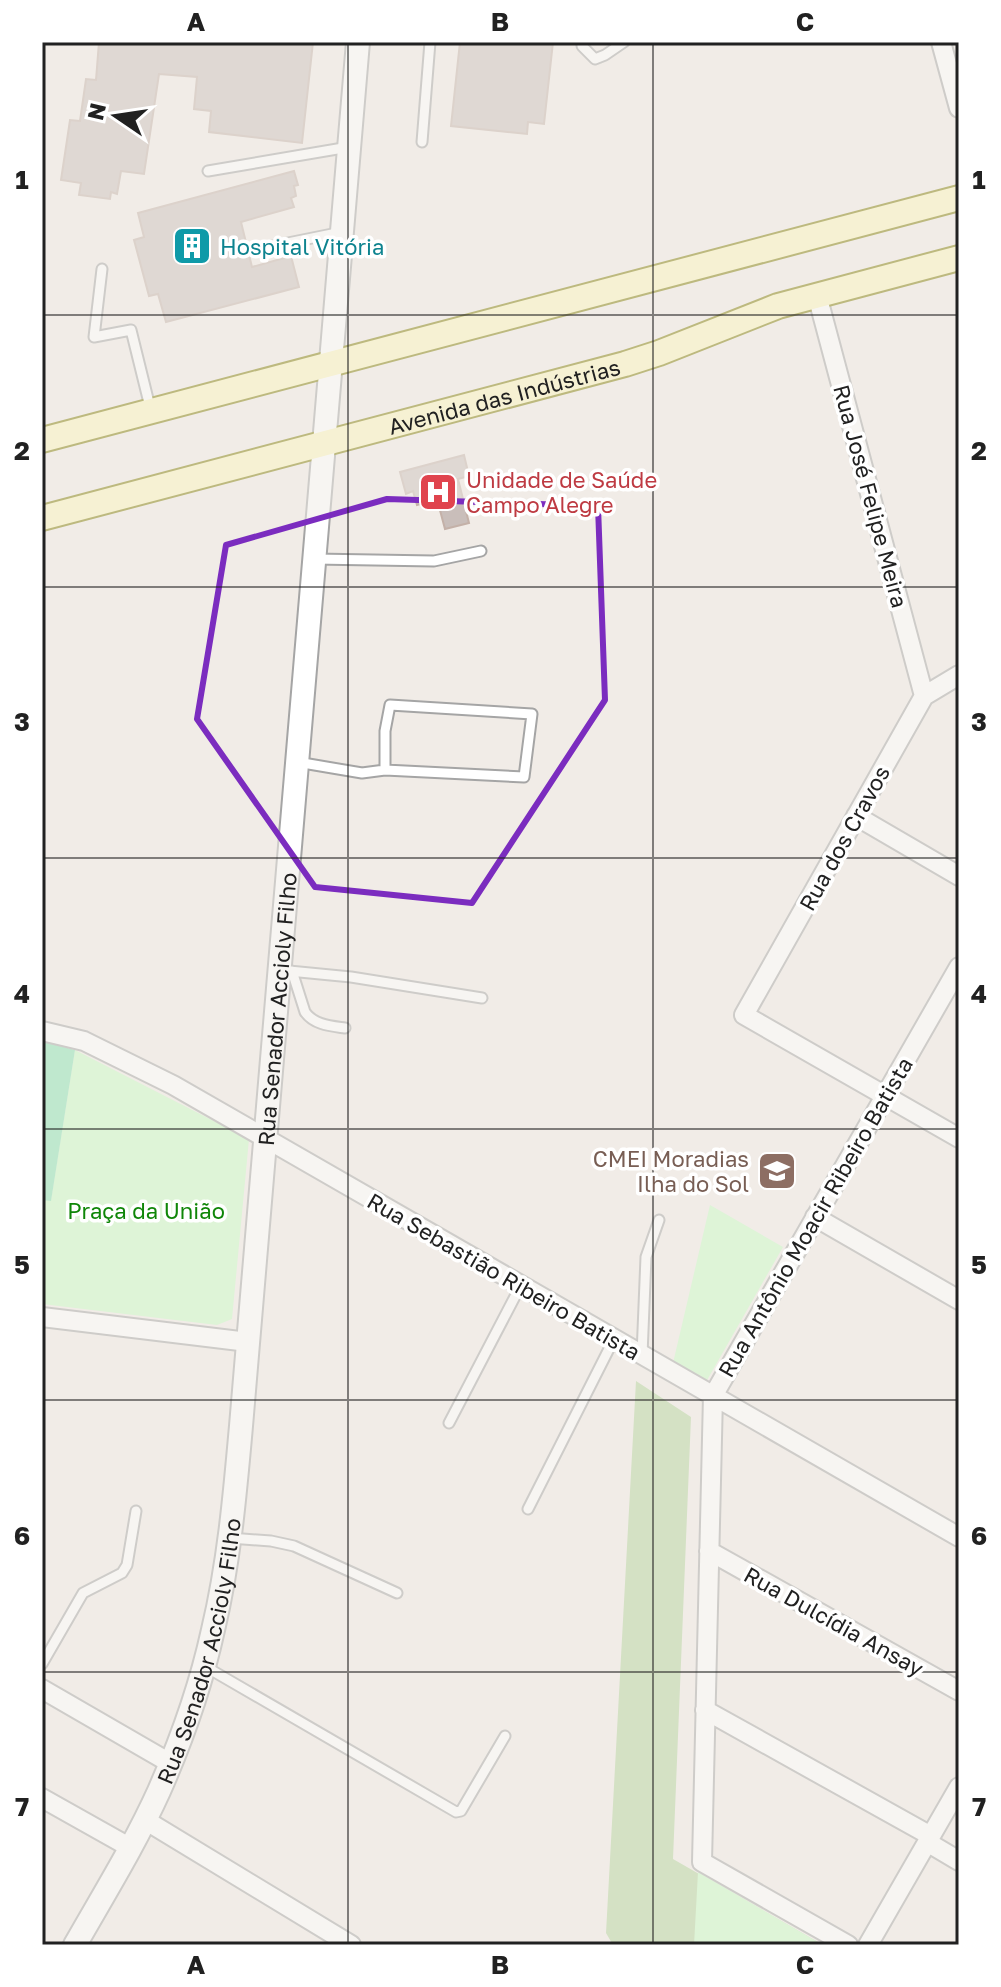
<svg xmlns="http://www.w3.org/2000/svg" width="1001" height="1987" viewBox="0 0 1001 1987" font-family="'Golos Text',sans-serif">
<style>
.forest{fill:#b2d29a}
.park{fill:#c7fcc4}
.pitch{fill:#83e3b0}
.building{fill:#c9beba;stroke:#c4b1a8;stroke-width:2}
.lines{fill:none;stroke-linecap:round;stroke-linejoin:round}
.service-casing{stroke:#a5a5a5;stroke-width:13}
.minor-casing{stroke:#a5a5a5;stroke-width:22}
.tertiary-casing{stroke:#a5a5a5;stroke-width:26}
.secondary-casing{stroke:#7f7b01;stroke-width:28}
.service{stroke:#fff;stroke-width:9}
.minor{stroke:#fff;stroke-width:18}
.tertiary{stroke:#fff;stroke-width:22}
.secondary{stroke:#fcf6ba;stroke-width:24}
.marked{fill:none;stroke:#7b2cbf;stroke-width:6;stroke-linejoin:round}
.grid{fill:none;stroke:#212121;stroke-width:2;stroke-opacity:0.55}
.labels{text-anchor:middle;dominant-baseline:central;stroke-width:7;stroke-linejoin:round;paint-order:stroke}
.culture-label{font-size:22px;fill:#0d838f;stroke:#fff;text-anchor:start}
.street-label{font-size:22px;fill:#212121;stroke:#fff}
.health-label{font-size:22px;fill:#be3a42;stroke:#fff;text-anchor:start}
.education-label{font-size:22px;fill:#785e54;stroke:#fff;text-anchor:end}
.park-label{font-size:22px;fill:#0f8608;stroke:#fff}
.neatline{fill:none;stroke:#212121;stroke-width:3}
.grid-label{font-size:26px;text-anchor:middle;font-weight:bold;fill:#212121}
</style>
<rect width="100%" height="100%" fill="#f1ece7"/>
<!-- forest -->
<path class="forest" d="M636,1381L691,1417L673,1859L823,1945H613L606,1933Z"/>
<!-- park -->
<path class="park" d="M75,1050L249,1139L232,1319L217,1325L42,1304V1200H51Z
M710,1205L783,1247L706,1382L673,1363Z
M698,1872L823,1945H694Z"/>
<!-- pitch -->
<path class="pitch" d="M42,1041L75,1050L51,1201L42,1200Z"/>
<!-- building -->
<path class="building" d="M99,42H313L302,143L209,132L211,111L194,109L197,77L159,74L144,174L121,171L117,194L111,192L110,199L79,195L81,183L61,180L70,120L80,121L86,79L96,80Z
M460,42H553L544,124L528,122L527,134L451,126Z
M294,171L298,185L294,186L296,196L291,198L294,207L241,222L252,267L291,256L299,287L166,322L158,294L149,296L134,240L144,237L138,213Z
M464,455L469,476L458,479L469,523L445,529L437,499L417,505L413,491L406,494L400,472Z"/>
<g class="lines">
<defs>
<path id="service" d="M582,42V46L595,59L605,55L624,42
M422,142L430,42
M208,171L349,147
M263,248L342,232
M102,269L94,337L131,330L151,411
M314,559L434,561L481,551
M297,762L362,773L385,770L524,777L532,714L390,705L385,731V770
M279,970L351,977L482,998
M292,971L305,1012C314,1025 331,1026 345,1028
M642,1355L646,1257L659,1220
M449,1423L521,1285
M528,1509L614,1339
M230,1538L271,1541L294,1546L397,1593
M42,1664L83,1593L122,1573L127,1565L136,1511
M206,1667L456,1812L461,1811L505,1736"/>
<path id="minor" d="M941,42L959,108
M817,295L924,696
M959,675L924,696L744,1015L959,1138
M856,816L959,876
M42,1031L84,1041L173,1085L959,1537
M815,1217L959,1300
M42,1317L248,1342
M709,1551L959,1691
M42,1689L170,1763
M705,1710L931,1836
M42,1798L131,1848
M145,1820L351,1945
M927,1842L959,1861
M848,1945L702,1862L713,1396L959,967
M868,1945L959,1787"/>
<g id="tertiary">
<path id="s1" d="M75,1945C104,1894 135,1844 159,1791C182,1739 201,1685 213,1630C229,1563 235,1494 241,1426L358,42"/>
</g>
<g id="secondary">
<path d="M42,440L959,198"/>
<path id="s2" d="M42,518L625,364L659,353L778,306L959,258"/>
</g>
</defs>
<!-- service casing -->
<use href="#service" class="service-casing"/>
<!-- minor casing -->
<use href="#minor" class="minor-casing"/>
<!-- tertiary casing -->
<use href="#tertiary" class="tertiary-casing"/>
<!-- secondary casing -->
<use href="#secondary" class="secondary-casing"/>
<!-- service -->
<use href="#service" class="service"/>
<!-- minor -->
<use href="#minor" class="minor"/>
<!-- tertiary -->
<use href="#tertiary" class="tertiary"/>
<!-- secondary -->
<use href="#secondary" class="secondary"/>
</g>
<!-- marked area -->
<path d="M0 0H1001V1987H0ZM387,499L598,506L605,700L472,903L315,887L197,719L226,545Z" fill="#f1ece7" fill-opacity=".55" fill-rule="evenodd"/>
<path class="marked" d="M387,499L598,506L605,700L472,903L315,887L197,719L226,545Z"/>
<!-- grid -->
<path class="grid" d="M348,42V1945M653,42V1945M42,315H959M42,587H959M42,858H959M42,1129H959M42,1400H959M42,1672H959"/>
<!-- icons -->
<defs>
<symbol id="building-square" viewBox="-11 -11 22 22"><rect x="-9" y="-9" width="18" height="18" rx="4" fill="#0f9aa8" stroke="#fff"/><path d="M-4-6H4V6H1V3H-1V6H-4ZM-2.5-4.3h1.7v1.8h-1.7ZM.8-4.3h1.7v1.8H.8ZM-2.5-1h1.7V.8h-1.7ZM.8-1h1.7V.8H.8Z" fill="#fff"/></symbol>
<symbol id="hospital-square" viewBox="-11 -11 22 22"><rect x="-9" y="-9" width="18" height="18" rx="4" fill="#e0444e" stroke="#fff"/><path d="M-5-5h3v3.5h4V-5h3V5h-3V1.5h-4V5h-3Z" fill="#fff"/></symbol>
<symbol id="school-square" viewBox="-11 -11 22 22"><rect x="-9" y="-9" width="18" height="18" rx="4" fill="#8d6e63" stroke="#fff"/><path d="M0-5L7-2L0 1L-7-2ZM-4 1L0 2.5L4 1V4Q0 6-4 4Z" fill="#fff"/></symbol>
</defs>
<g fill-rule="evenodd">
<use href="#building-square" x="170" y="224" width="44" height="44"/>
<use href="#hospital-square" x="416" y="470" width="44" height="44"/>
<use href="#school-square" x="755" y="1149" width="44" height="44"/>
</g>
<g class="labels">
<!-- culture labels -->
<g class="culture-label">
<text x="220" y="246">Hospital Vitória</text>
</g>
<!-- street labels -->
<g class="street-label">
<text stroke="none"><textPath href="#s2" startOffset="478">Avenida das Indústrias</textPath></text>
<text transform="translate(871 496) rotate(75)">Rua José Felipe Meira</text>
<text transform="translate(844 838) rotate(-61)">Rua dos Cravos</text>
<text stroke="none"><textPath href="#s1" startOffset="970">Rua Senador Accioly Filho</textPath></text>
<text transform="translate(815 1217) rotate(-60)">Rua Antônio Moacir Ribeiro Batista</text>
<text transform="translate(504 1276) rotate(30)">Rua Sebastião Ribeiro Batista</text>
<text transform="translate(834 1621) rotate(29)">Rua Dulcídia Ansay</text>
<text stroke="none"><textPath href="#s1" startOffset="322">Rua Senador Accioly Filho</textPath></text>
</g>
<!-- health labels -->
<g class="health-label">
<text x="466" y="479">Unidade de Saúde<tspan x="466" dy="25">Campo Alegre</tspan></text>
</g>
<!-- education labels -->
<g class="education-label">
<text x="749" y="1158">CMEI Moradias<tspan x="749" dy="25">Ilha do Sol</tspan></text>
</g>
<!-- park labels -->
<g class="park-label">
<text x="146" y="1210">Praça da União</text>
</g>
</g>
<!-- border -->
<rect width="1001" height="1987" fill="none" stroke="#ffffff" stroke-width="88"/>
<!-- north arrow -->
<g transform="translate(116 116) rotate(283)" stroke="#ffffff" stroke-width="6" paint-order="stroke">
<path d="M0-6L14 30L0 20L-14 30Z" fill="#212121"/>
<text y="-12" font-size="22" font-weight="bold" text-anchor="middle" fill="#212121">N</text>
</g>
<rect x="44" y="44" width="913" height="1899" class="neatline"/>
<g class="grid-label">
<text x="196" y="31">A</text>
<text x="500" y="31">B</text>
<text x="805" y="31">C</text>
<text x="22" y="189">1</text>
<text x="979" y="189">1</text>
<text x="22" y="460">2</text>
<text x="979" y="460">2</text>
<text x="22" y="731">3</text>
<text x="979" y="731">3</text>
<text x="22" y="1003">4</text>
<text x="979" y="1003">4</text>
<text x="22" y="1274">5</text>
<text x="979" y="1274">5</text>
<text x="22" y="1545">6</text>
<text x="979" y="1545">6</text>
<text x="22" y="1816">7</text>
<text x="979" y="1816">7</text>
<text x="196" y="1974">A</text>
<text x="500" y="1974">B</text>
<text x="805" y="1974">C</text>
</g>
</svg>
